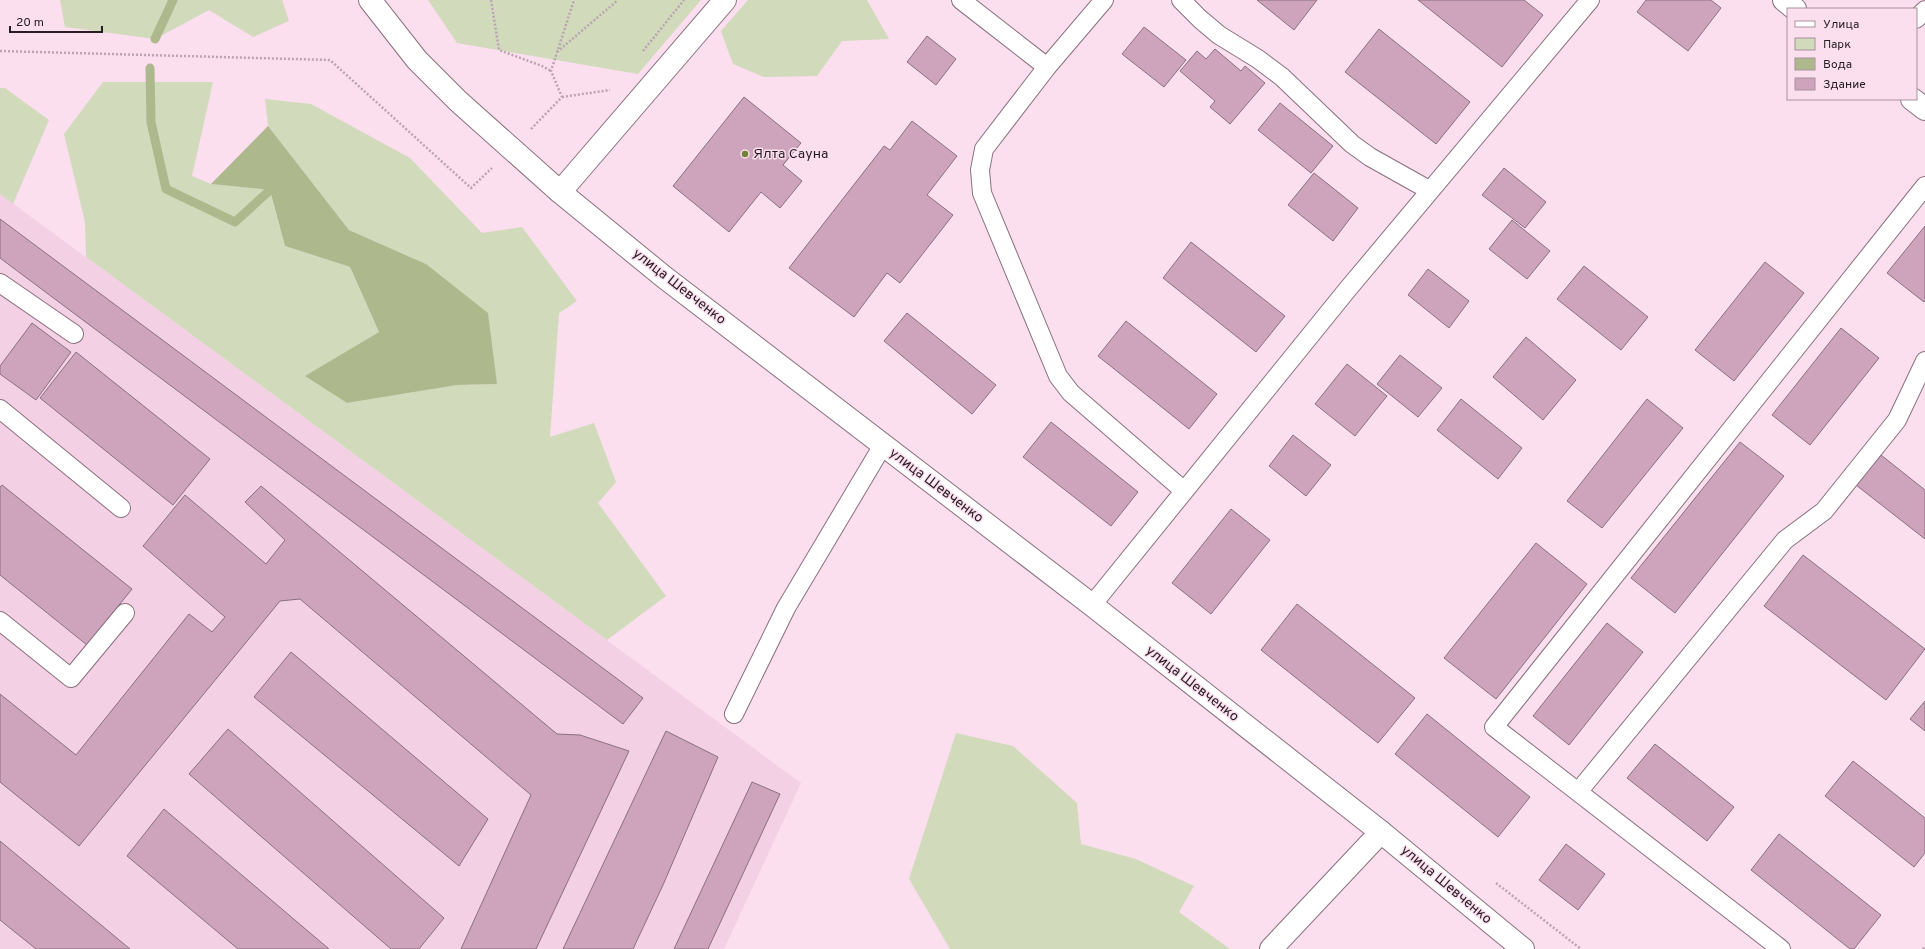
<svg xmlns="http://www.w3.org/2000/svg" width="1925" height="949" viewBox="0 0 1925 949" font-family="Overpass,sans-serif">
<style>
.built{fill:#f3d0e4}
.green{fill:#d1dabb}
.water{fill:#adb98d}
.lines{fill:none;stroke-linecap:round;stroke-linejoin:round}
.stream{stroke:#adb98d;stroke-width:9}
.building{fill:#cea3bc;stroke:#89717f}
.lane-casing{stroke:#89707e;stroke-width:20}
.street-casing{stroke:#89707e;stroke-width:24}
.secondary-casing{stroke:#89707e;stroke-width:24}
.path{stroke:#bba4b1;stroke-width:2.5;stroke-dasharray:2 2;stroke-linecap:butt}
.lane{stroke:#fff;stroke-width:18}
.street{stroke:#fff;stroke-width:22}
.secondary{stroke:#fff;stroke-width:22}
.poi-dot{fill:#728333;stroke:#fbdfef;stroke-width:1.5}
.labels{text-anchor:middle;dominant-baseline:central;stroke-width:3;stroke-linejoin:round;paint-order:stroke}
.poi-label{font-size:14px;fill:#261c22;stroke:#fbdfef;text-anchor:start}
.street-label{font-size:14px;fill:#261c22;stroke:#fbdfef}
</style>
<rect width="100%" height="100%" fill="#fbdfef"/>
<!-- built -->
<path class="built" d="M0,194L801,783L724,949H0Z"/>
<!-- green -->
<path class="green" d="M60,0H282L289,21L253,37L209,10L155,39L65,27Z
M428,0H701L638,74L457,43Z
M748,0H867L889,39L842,41L817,76L764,77L733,64L721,31Z
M103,82H213L192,176L211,184L270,190L285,246L350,267L379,332L306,376L347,403L457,385L497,384L426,264L349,230L268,126L265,99L311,104L410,158L482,233L522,227L577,301L559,313L550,437L594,423L616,482L598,503L666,596L607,640L86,257L85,222L64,134Z
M0,88H5L49,120L13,204L0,194Z
M956,733L1013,746L1077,803L1081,844L1136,859L1194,886L1179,912L1230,949H950L909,879Z"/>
<!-- water -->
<path class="water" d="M268,126L349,230L426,264L488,313L497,384L457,385L347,403L305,376L379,332L350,267L285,246L270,190L211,184Z"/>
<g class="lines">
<!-- stream -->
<path class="stream" d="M155,39L173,0
M150,68L151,122L166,189L235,222L270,190"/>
</g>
<!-- building -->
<path class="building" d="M1257,0H1317L1294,30Z
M1418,0H1524L1543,15L1502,67Z
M1646,0H1711L1721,8L1688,51L1637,12Z
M1144,27L1186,60L1164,87L1122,54Z
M1379,29L1470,102L1436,144L1345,72Z
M927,36L956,59L936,85L907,62Z
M1215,49L1241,71L1245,66L1265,83L1230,124L1210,107L1215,101L1180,71L1197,51L1206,59Z
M744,97L801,143L783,165L802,181L780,208L761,192L729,232L673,186Z
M1280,103L1333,146L1311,173L1258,130Z
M912,121L957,156L927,195L953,215L900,283L887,273L854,317L789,268L884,146L890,150Z
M1504,168L1546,202L1525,228L1482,195Z
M1314,173L1358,208L1333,241L1288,205Z
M0,219L643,698L623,724L0,258Z
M1512,220L1550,251L1527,279L1489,249Z
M1925,226V300L1924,302L1887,273Z
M1191,242L1285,316L1256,352L1163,278Z
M1765,262L1804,293L1734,381L1695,350Z
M1584,266L1648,317L1621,350L1557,299Z
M1428,269L1469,301L1449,328L1408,295Z
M907,313L996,385L972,414L884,341Z
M1126,321L1217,394L1189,429L1098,356Z
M32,323L71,352L36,400L0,374V366Z
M1841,328L1879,358L1810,445L1772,415Z
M1526,337L1576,380L1543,420L1493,377Z
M76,352L210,459L173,505L40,398Z
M1400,355L1442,388L1418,417L1377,384Z
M1347,364L1387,396L1355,436L1315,404Z
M1461,399L1522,448L1498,479L1437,430Z
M1647,399L1683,428L1602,528L1567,501Z
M1051,422L1138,492L1111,526L1023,457Z
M1293,435L1331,465L1306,496L1269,466Z
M1740,442L1784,476L1675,613L1631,578Z
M1881,455L1925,490V539L1856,485Z
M2,485L132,589L87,645L0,575V487Z
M261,486L557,734L580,735L629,751L536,949H461L531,795L300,599L280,601L79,846L0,782V694L76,755L189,614L212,632L225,617L143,546L185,495L266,564L285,540L245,502Z
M1231,509L1270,540L1211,614L1172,583Z
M1536,543L1587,584L1496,699L1444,658Z
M1803,555L1925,649L1886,700L1764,606Z
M1297,604L1415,698L1378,743L1261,650Z
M1607,623L1643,652L1569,745L1533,716Z
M291,652L488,819L459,866L254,697Z
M1925,701V731L1910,719Z
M1427,714L1530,797L1498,837L1395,754Z
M228,729L444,918L419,949H391L189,774Z
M666,731L718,757L663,885L633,949H563Z
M1655,744L1734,807L1707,841L1627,778Z
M1853,761L1925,818V853L1914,867L1825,796Z
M752,782L780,794L708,949H674Z
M164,809L329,949H238L127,856Z
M1779,834L1881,915L1854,949H1850L1751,870Z
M0,841L130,949H36L0,920Z
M1566,844L1605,874L1578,910L1539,880Z"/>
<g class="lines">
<defs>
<path id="lane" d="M961,0L1047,67L984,149L980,170L982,193L1058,376L1071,393L1183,490
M1181,0L1200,19L1219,35L1258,59L1282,77L1352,144L1370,157L1429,190
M1916,19L1925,10
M1047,67L1104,0
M0,283L74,334
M0,409L121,508
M1092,605L1347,290L1590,0
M0,621L71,678L125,613
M734,714L786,608L883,445
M1578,792L1785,540L1824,511L1897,420L1925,361
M1781,949L1494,727L1925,186"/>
<path id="street" d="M1784,0L1795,9
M1912,99L1925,109
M560,192L725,0
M1271,949L1381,832"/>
<path id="secondary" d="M370,0L417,60L458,101L560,192L664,277L1092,605L1381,832L1523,949"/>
</defs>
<!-- lane casing -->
<use href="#lane" class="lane-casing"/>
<!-- street casing -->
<use href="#street" class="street-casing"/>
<!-- secondary casing -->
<use href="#secondary" class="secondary-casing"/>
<!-- path -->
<path class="path" d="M491,0L499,50L542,66L551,71
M0,51L330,60L471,188L492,168
M643,51L684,0
M557,52L618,0
M562,97L610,90
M531,129L562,97L551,71L574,0
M1496,883L1581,949
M1923,949L1925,946"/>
<!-- lane -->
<use href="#lane" class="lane"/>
<!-- street -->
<use href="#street" class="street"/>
<!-- secondary -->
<use href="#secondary" class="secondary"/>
</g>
<!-- markers -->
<circle class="poi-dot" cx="745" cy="154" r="4"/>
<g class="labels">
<!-- poi labels -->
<g class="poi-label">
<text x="753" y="154">Ялта Сауна</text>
</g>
<!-- street labels -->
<g class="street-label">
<text transform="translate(679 287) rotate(38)">улица Шевченко</text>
<text transform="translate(936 486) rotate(37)">улица Шевченко</text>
<text transform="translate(1192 684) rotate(38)">улица Шевченко</text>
<text transform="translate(1446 885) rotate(40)">улица Шевченко</text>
</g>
</g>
<!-- legend -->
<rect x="1787" y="8" width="130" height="92" fill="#fbdfef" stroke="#a6919d"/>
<rect x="1795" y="21" width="20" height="6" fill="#ffffff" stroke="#a6919d"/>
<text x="1823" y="28" font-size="12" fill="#261c22">Улица</text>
<rect x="1795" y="38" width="20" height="12" fill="#d1dabb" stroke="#a6919d"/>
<text x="1823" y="48" font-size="12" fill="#261c22">Парк</text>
<rect x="1795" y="58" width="20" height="12" fill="#adb98d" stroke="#a6919d"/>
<text x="1823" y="68" font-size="12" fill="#261c22">Вода</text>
<rect x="1795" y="78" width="20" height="12" fill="#cea3bc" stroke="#a6919d"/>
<text x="1823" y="88" font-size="12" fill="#261c22">Здание</text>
<!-- scale -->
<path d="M10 26v6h92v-6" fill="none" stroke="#261c22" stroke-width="2"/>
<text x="16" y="26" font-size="12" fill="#261c22" stroke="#fbdfef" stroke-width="3" paint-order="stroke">20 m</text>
</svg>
